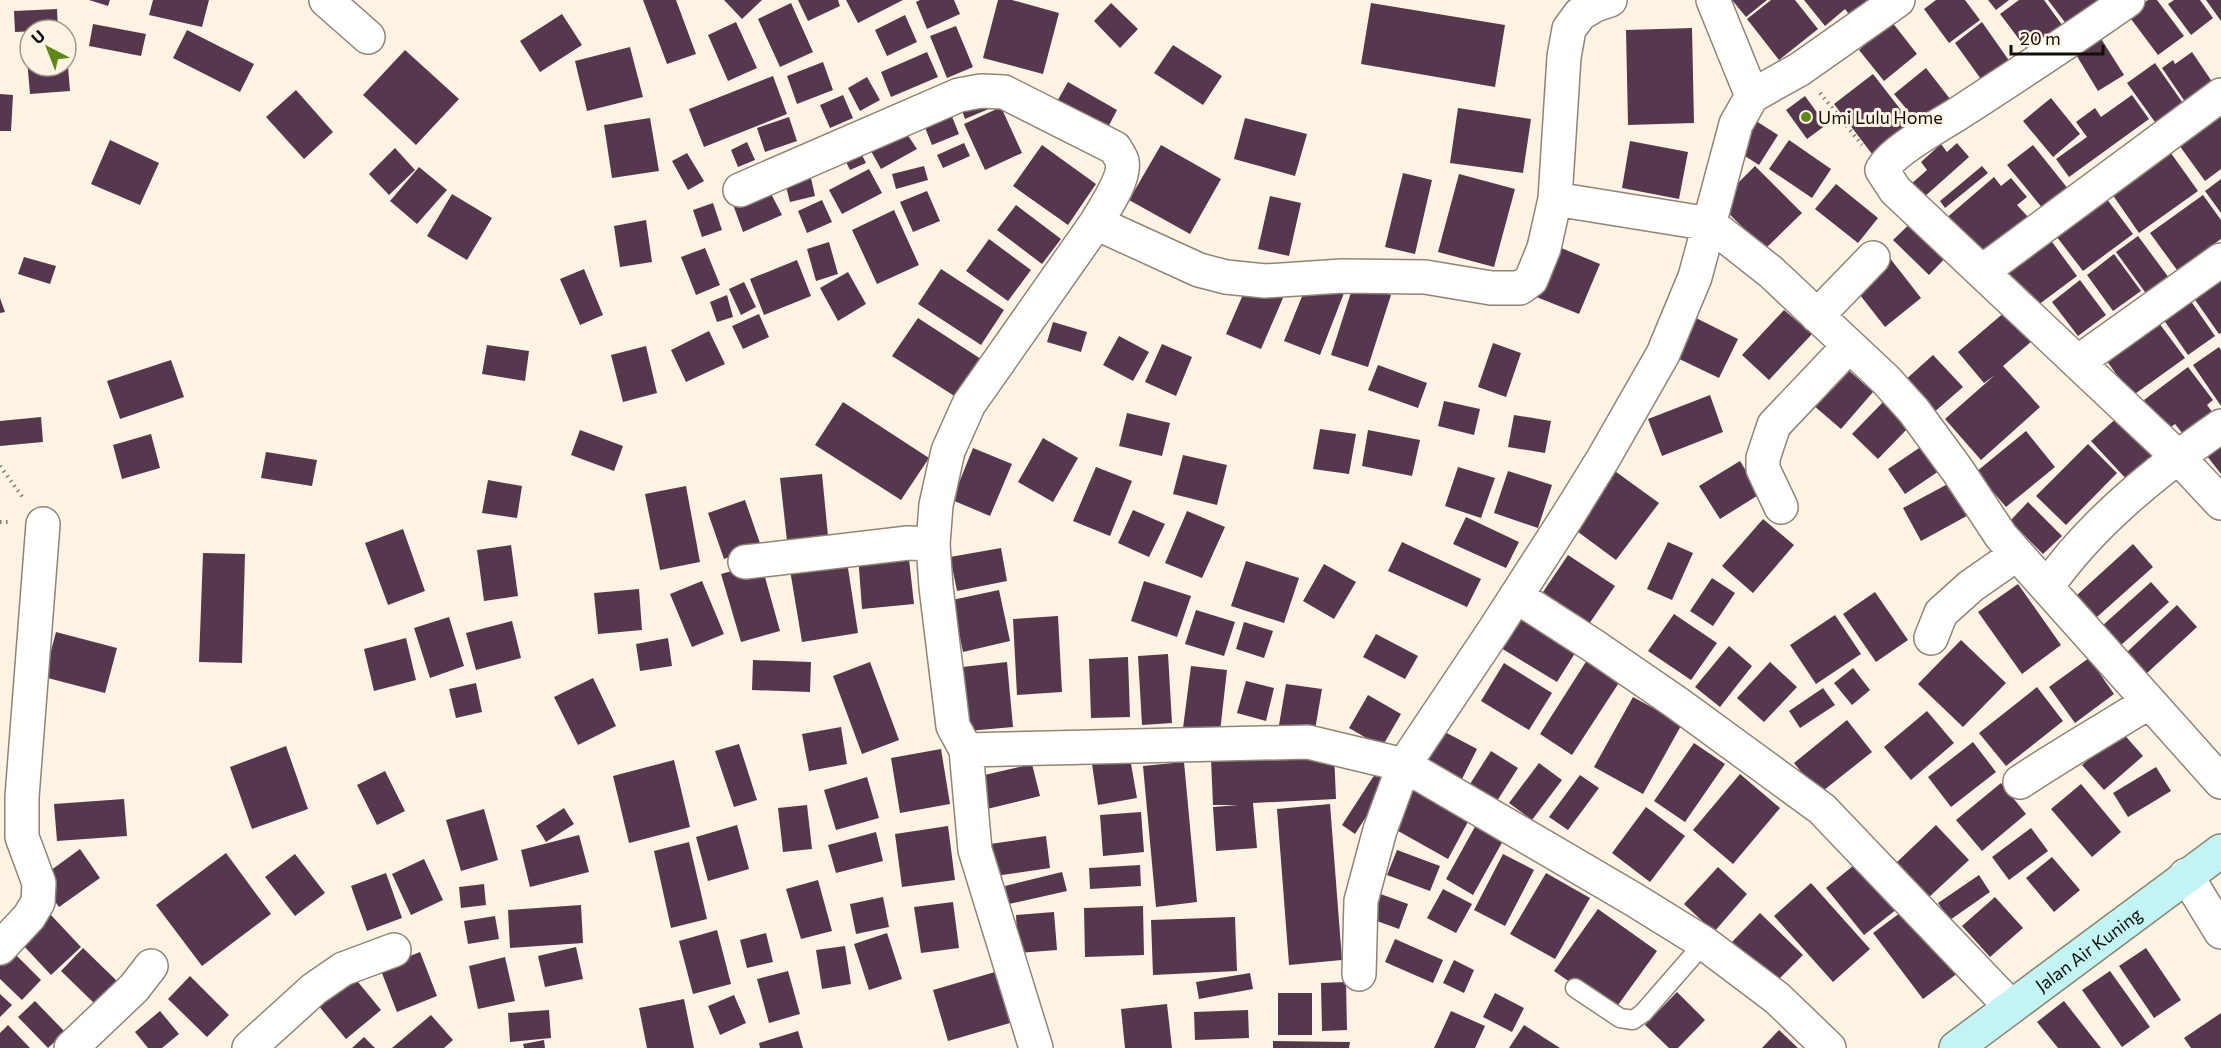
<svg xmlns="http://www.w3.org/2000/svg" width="2221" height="1048" viewBox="0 0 2221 1048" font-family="Commissioner,sans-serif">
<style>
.building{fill:#55384e}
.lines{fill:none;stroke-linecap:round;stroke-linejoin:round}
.lane-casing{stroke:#8f8576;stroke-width:21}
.street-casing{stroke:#8f8576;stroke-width:36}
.secondary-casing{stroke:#8f8576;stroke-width:36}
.path{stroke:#837c70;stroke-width:4;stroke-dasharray:1.5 4.5;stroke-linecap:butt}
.lane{stroke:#fff;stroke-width:18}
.street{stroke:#fff;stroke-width:33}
.secondary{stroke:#c2f4f3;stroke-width:33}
.poi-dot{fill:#5c8918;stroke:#fff4e3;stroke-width:2}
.labels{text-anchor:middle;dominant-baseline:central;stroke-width:6;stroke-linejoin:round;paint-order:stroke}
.poi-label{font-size:18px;fill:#110e08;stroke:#fff4e3;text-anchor:start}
.street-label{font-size:18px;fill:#110e08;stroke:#fff4e3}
</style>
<rect width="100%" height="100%" fill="#fff4e3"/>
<!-- building -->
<path class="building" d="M89,0H110L108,6Z
M153,0H209L202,27L149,15Z
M643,0H676L696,54L667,64Z
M724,0H762L742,19Z
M798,0H838L840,6L808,21Z
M846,0H903L858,23Z
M920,0H954L960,14L927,29L916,2Z
M998,0H1012L1059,13L1043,74L983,58Z
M1732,0H1767L1746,17Z
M1771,0H1795L1818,29L1779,60L1747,19Z
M1804,0H1866L1871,7L1854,21L1845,9L1825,26Z
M1936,0H1965L1980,20L1949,43L1924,9Z
M1988,0H2009L1996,10Z
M2019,0H2044L2065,29L2031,55L2000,14Z
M2048,0H2100L2067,25Z
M2148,0H2157L2184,36L2158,55L2128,15Z
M2174,0H2200L2213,18L2191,35L2168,4Z
M2206,0H2221V21Z
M791,3L813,52L780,67L758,19Z
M1111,3L1138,29L1120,48L1094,21Z
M1371,3L1505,25L1495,87L1361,64Z
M57,9L58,30L15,32L14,11Z
M562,14L582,45L540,72L520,41Z
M905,15L917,42L887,56L875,30Z
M736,22L757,68L728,81L708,35Z
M1892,22L1917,54L1884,81L1859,50L1866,44L1863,39Z
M1982,22L2010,62L1983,82L1955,43Z
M93,24L146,34L141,56L89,46Z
M956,26L973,67L947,78L930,36Z
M1692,28L1694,123L1628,125L1626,30Z
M187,30L254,64L240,92L173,58Z
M2100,37L2124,75L2098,91L2075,53Z
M1173,45L1222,76L1203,105L1154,73Z
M630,47L643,97L587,111L575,61Z
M26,48H30V66H68L70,91L30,94Z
M405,50L459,99L416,145L363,95Z
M927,52L938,77L891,97L881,72Z
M2192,52L2217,89L2190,109L2162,68L2173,60L2175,64Z
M823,62L833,90L797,104L787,76Z
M2155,63L2187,109L2160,129L2127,83Z
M1926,68L1950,99L1919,124L1894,94Z
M1873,74L1911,123L1872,154L1834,104Z
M773,76L787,114L704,147L689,109Z
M867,77L880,100L860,111L848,88Z
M1068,82L1117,110L1105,133L1055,105Z
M296,90L333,132L304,159L266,117Z
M0,94L13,95L11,131H0Z
M843,95L853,118L830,128L820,105Z
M2132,95L2149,119L2069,177L2056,159L2087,137L2076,122L2095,108L2101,117Z
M1805,96L1826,125L1807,139L1786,110Z
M2051,98L2080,134L2053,157L2023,121Z
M958,100L991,108L965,119Z
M947,104L959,134L932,145L920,115Z
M1001,107L1022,153L985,170L964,124Z
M1458,108L1531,119L1523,173L1450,163Z
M2221,115V169L2205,181L2179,145Z
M789,117L797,141L765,152L757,128Z
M650,118L659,171L612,178L604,125Z
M1245,118L1307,134L1295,176L1234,159Z
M1753,119L1778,135L1759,165L1734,149Z
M901,125L917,149L881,169L866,142Z
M110,140L159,163L140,205L91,184Z
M1789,140L1831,169L1812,198L1769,169Z
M1630,141L1688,152L1679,199L1622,188Z
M747,142L755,160L738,167L731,150Z
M856,143L866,163L850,170L840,150Z
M964,143L970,156L943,168L937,155Z
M1957,143L1969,157L1923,198L1911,184L1927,170L1921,162L1941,144L1947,152Z
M1042,145L1096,184L1068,225L1013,186Z
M1161,145L1221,179L1190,234L1129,200Z
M2033,145L2069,190L2044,210L2007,165Z
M395,148L415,170L389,195L369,174Z
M2168,149L2198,191L2139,233L2110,191Z
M687,153L704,181L688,190L672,161Z
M924,166L928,180L896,189L892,174Z
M1755,166L1802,213L1765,249L1718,203Z
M1982,166L1988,173L1945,208L1940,201Z
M419,167L447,190L417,224L390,201Z
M809,169L815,196L790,202L783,175Z
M869,169L882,193L842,214L829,190Z
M1403,173L1432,180L1415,254L1385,247Z
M1459,174L1515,189L1494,267L1438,252Z
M1994,177L2001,186L2011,178L2027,197L2017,205L2029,218L1979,261L1944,220Z
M2221,179V213L2205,191Z
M766,184L782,215L743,232L731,199Z
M1836,184L1878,218L1858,243L1815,209Z
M927,191L940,221L913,232L900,202Z
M452,194L492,218L467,260L427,236Z
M2103,194L2133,234L2083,271L2053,232Z
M2203,195L2221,220V239L2177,270L2150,233Z
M1270,196L1301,203L1289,256L1258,249Z
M822,200L832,222L807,233L798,211Z
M713,203L722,230L702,237L693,210Z
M1016,205L1061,239L1042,264L997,230Z
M894,210L919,265L877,284L852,230Z
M1917,217L1952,251L1929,275L1893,240Z
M646,220L652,262L620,267L614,226Z
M2047,235L2077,276L2034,308L2004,267Z
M2138,236L2172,282L2150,299L2116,252Z
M989,239L1031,270L1008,301L966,271Z
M829,242L838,274L816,281L807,249Z
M1554,245L1600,264L1579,314L1534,296Z
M705,248L720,285L696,295L681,257Z
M2114,254L2141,291L2113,311L2087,275Z
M24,257L56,266L50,284L18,274Z
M1889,257L1921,298L1885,327L1853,286Z
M797,260L811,296L764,315L750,279Z
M584,269L603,315L580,325L560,279Z
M941,269L1004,310L981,345L918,304Z
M848,272L866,304L838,321L820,288Z
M2221,272V333L2219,334L2191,294Z
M1309,279L1344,293L1320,355L1284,341Z
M2080,280L2106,315L2078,336L2052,302Z
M744,282L756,307L741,315L729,289Z
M1248,283L1283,298L1261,349L1226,334Z
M1354,283L1391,295L1368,367L1331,355Z
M2186,294L2215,336L2188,355L2159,313Z
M727,295L733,317L717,322L710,302Z
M0,298L5,312L0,313Z
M1784,310L1812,334L1769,380L1742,355Z
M2006,311L2032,341L2003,366L2040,407L1981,460L1945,419L1995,375L1984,383L1958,352Z
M759,314L769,337L743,349L732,326Z
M1692,316L1738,339L1719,378L1673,356Z
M918,318L984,361L959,399L892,356Z
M2156,319L2185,358L2132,396L2104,357Z
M1053,322L1087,332L1081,352L1047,342Z
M709,331L725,364L686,382L671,350Z
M1119,336L1149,352L1133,381L1103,365Z
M1493,343L1521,353L1506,397L1478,387Z
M1162,344L1192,357L1176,396L1145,382Z
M487,345L529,351L525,381L482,374Z
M646,346L657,393L623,402L611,355Z
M2219,347L2221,350V406L2193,365Z
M1933,355L1963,387L1932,414L1903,382Z
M171,360L184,397L120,419L107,381Z
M1378,365L1427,383L1418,408L1368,390Z
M1845,367L1873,392L1841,429L1813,405Z
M2188,367L2213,400L2207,405L2216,417L2187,439L2175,424L2167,430L2144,400Z
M1710,395L1723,432L1662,456L1648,419Z
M1444,401L1480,409L1474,435L1438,426Z
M1884,401L1910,426L1878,459L1852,434Z
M843,402L929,458L901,500L815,445Z
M1127,413L1170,423L1162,456L1119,446Z
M1514,415L1551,421L1545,453L1508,447Z
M2120,415L2157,456L2129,482L2091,441Z
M41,417L43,442L0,446V421Z
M1320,429L1356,434L1349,474L1313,469Z
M580,430L623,446L614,471L571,455Z
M1368,430L1420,440L1412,476L1362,466Z
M2026,431L2055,467L2006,507L1976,472Z
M151,434L160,468L122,479L113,445Z
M1043,438L1078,458L1053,502L1018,482Z
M1928,442L1945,467L1905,494L1888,469Z
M2088,444L2117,473L2066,525L2036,496Z
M2221,445V474L2207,456Z
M973,448L1012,464L990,516L952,500Z
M266,452L317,460L312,486L261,478Z
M1183,455L1227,465L1217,505L1173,494Z
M1740,461L1760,494L1720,519L1699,486Z
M1096,467L1132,481L1110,536L1073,521Z
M1458,467L1495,478L1481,518L1445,506Z
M1612,469L1659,503L1616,560L1570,526Z
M1508,471L1552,485L1538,528L1494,513Z
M822,474L828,536L787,541L780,478Z
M1957,479L1974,512L1921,541L1903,508Z
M488,480L522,486L517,518L482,513Z
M686,486L700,562L660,570L645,494Z
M745,500L761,546L724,559L708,513Z
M2028,502L2062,536L2043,554L2010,521Z
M1133,510L1165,524L1149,557L1118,543Z
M1187,511L1225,527L1202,578L1165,563Z
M1466,517L1519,542L1506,568L1453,544Z
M1763,519L1794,545L1753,593L1722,566Z
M403,529L425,591L388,605L365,543Z
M1402,542L1481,579L1467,607L1388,571Z
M1668,542L1693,553L1672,600L1647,589Z
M2133,544L2153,567L2097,617L2077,595Z
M511,545L518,596L484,601L477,550Z
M1001,548L1007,581L957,591L950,557Z
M908,550L914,604L862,609L858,555Z
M203,553L245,554L242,663L199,662Z
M846,555L858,633L802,642L789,564Z
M1568,555L1615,586L1589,624L1543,592Z
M1246,561L1299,578L1284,623L1231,606Z
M761,563L780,631L741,642L721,574Z
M1324,564L1356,582L1334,619L1303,601Z
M1712,578L1735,593L1713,626L1690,611Z
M702,581L724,634L692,647L670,594Z
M1144,581L1191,596L1177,637L1131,621Z
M2151,582L2169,602L2120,646L2102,626Z
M2018,584L2061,645L2022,674L1978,612Z
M639,589L642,630L598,634L594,593Z
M999,590L1010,641L963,652L952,600Z
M1875,592L1908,640L1876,662L1843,614Z
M2177,605L2197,627L2146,674L2126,653Z
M1196,610L1235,622L1224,656L1185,644Z
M1674,614L1717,643L1691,680L1648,651Z
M1835,615L1861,654L1816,684L1790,645Z
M1058,616L1062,692L1017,695L1013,619Z
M1521,616L1577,650L1557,682L1501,648Z
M449,617L464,666L430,678L414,628Z
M512,621L521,658L476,670L466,633Z
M1244,622L1273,631L1264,658L1236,649Z
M56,632L117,648L105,693L44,677Z
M1376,634L1418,656L1405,679L1363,657Z
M406,638L416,680L374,691L364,649Z
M668,638L672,666L640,671L636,644Z
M1961,640L2006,683L1963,727L1918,684Z
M1729,646L1752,666L1720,707L1695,687Z
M1168,654L1172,723L1142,725L1138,656Z
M1128,657L1130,717L1091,718L1089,659Z
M1589,657L1622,678L1572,755L1540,734Z
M2089,658L2114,694L2075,723L2049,687Z
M753,660L811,662L810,692L752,690Z
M870,662L899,740L862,754L833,676Z
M1007,662L1013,727L968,731L962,667Z
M1770,662L1797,687L1764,722L1737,698Z
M1504,663L1552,693L1529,730L1481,701Z
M1191,666L1227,670L1220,732L1183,728Z
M1853,668L1870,690L1852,705L1834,683Z
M593,678L616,726L578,745L554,697Z
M1246,681L1274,688L1266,721L1237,713Z
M476,683L482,712L456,718L449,689Z
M1286,684L1322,689L1315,730L1279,725Z
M2037,687L2063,721L2006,766L1979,733Z
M1823,688L1835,705L1800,728L1789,711Z
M1368,695L1401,714L1382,747L1349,728Z
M1633,697L1682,724L1643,794L1594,767Z
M1927,711L1954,743L1911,780L1884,747Z
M1847,720L1872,752L1819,794L1794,763Z
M841,727L847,764L809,771L802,734Z
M1441,730L1477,749L1460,783L1423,764Z
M2121,731L2143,756L2104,790L2082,765Z
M1973,742L1996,772L1951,807L1928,777Z
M1694,743L1725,764L1685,822L1654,801Z
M739,744L757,800L734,807L715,751Z
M286,746L308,809L252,829L230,767Z
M941,749L950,804L900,813L891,758Z
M1491,751L1518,768L1497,801L1470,784Z
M1334,752L1336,799L1253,803L1257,848L1216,851L1213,807L1238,805H1213L1211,759Z
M1130,758L1137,798L1098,805L1092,764Z
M674,760L690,827L629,843L613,776Z
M1184,762L1197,902L1156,907L1143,766Z
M1539,763L1562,780L1532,820L1509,803Z
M1032,764L1040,796L983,810L976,777Z
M2156,767L2171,791L2128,817L2113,793Z
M385,771L405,811L377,825L357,785Z
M1375,774L1389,781L1355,834L1342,825Z
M1740,774L1780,808L1733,864L1693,830Z
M1580,775L1599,788L1568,830L1549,817Z
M867,777L879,818L836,830L824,790Z
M2001,783L2026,814L1982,851L1956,820Z
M2081,784L2121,832L2092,857L2051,809Z
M1414,786L1470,818L1448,859L1391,827Z
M124,799L127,836L57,841L54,804Z
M1330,804L1342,960L1289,965L1277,809Z
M807,805L812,849L783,852L778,808Z
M1646,807L1685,836L1650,882L1612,853Z
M564,808L574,824L546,842L536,826Z
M484,809L498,860L461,871L446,820Z
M1141,812L1144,852L1103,856L1100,815Z
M1477,823L1504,839L1473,895L1446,879Z
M737,825L749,869L708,881L696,837Z
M1936,825L1969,860L1928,898L1896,863Z
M948,826L955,880L902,887L895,834Z
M2031,828L2048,851L2009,880L1992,857Z
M876,832L883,861L836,873L828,845Z
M579,835L589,872L530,887L521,850Z
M1046,836L1050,868L995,876L990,844Z
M689,842L707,919L671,928L654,851Z
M80,849L100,878L59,907L39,879Z
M1397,850L1440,866L1430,891L1387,875Z
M226,853L271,914L202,966L156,905Z
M295,854L325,893L295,916L265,877Z
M1503,854L1534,870L1505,926L1474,910Z
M2052,857L2080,890L2054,912L2026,878Z
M424,859L443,900L411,915L392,874Z
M1859,861L1897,909L1864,935L1826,888Z
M1140,865L1141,886L1090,889L1089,868Z
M1718,867L1747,894L1714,932L1684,904Z
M1062,872L1067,891L1009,904L1005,886Z
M386,873L402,918L367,931L351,886Z
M1546,873L1590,898L1555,959L1510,934Z
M1979,875L1990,892L1950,920L1938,903Z
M818,880L832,931L801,939L786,889Z
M1811,883L1870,949L1833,982L1774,916Z
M484,884L486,905L461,908L459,887Z
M1443,889L1472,904L1456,933L1427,918Z
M1375,892L1408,904L1399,929L1366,917Z
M883,897L889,927L856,934L850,904Z
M1995,897L2023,928L1990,957L1962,926Z
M953,902L959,948L921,953L914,907Z
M581,905L583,943L510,948L508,910Z
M1143,906L1144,955L1085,957L1084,908Z
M1908,907L1958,973L1923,999L1873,933Z
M1598,909L1657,951L1613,1012L1554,971Z
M1054,912L1057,950L1018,953L1016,915Z
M1760,913L1803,955L1774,984L1732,942Z
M50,914L81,947L51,975L21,943Z
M495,916L499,939L468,944L464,921Z
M1235,917L1237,971L1153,975L1151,920Z
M717,930L731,984L693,994L679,941Z
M766,933L773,962L747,968L740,940Z
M887,933L902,979L869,990L854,944Z
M1395,939L1443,960L1433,983L1385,962Z
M845,946L851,984L822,989L816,950Z
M576,947L583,979L545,987L538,956Z
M83,948L117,981L95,1004L61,971Z
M2146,948L2181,1000L2154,1018L2119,966Z
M11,950L41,980L22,1000L0,979V961Z
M420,952L437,996L397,1012L380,968Z
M505,957L515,1001L478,1009L469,966Z
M1454,960L1474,970L1464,993L1443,983Z
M349,971L381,1010L346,1039L313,999Z
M788,971L800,1014L769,1023L757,979Z
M2110,971L2150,1027L2122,1047L2082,990Z
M995,972L1010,1023L948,1041L933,990Z
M1250,973L1253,989L1199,999L1196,982Z
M190,976L229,1015L207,1037L168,999Z
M1346,982L1347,1030L1322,1031L1321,983Z
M1677,992L1705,1020L1678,1048H1669L1645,1025Z
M1278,993H1312V1035H1278Z
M1495,993L1524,1008L1512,1032L1483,1017Z
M0,994L12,1005L0,1017Z
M734,995L746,1023L720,1035L708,1006Z
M684,999L694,1048H647L639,1008Z
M35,1001L65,1032L48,1048L18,1017Z
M2064,1001L2101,1048H2058L2037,1022Z
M1167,1004L1172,1048H1125L1121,1009Z
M549,1010L551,1038L510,1042L508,1013Z
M1248,1010L1249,1038L1195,1040L1194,1012Z
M160,1011L179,1034L162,1048H148L135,1032Z
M1451,1011L1485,1026L1475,1048H1434Z
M2221,1013V1048H2191L2184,1038Z
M431,1015L453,1040L444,1048H392Z
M8,1025L30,1048H0V1033Z
M1524,1025L1560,1048H1509Z
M1779,1030L1798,1048H1762Z
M798,1031L803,1048H760L759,1043Z
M364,1037L375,1048H352Z
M544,1040L545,1048H524L523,1044Z
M1273,1041L1350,1042L1349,1048H1273Z"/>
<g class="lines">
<defs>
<path id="lane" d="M1575,988L1620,1018L1633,1020L1643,1013L1704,943"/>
<path id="street" d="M326,0L368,37
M1713,0L1752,96
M2128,0C2073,39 2016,76 1959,113C1939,126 1893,150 1882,170L1895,190L2177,456L2221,503
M740,190L959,95L981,91L1004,92L1115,148C1117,152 1121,157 1122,161C1126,178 1104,209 1096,223L969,404L948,451L936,505L933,544L936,587L953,726L966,750L1308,742L1404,765L1633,899L1704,943L1777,998L1829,1048
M1555,199L1710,224L1771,272L1886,380L1914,411L1958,471L2001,536L2221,782
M1096,223L1199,270L1226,277L1265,281L1342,276L1425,277L1491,288H1520L1531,280L1544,248L1555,199L1564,57L1569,29L1580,14L1595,5L1610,0
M1983,271L2221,95
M1817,316L1873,258
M2078,362L2221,260
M1781,507L1763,469V458L1774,425L1849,346
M745,562L908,543L933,544
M2047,587C2091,523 2158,470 2221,426
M1516,596L1597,648L1677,703L1822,809L2011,1007
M1931,638L1941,613L1971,586L2017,554
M966,750L975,850L1036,1048
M2020,782C2062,754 2106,729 2149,702
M2186,875L2221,932
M0,948L29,917L38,902L39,883L22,837V797L43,524
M1359,974L1361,901L1380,830L1404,765L1495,629L1569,514L1603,459L1663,354L1695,277L1736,124L1752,96L1800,69L1898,0
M71,1048L134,988L151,966
M249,1048L314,989L343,969L394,950"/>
<g id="secondary">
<path id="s1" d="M1956,1048L2221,851"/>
</g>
</defs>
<!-- lane casing -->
<use href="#lane" class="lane-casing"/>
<!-- street casing -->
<use href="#street" class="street-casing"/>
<!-- secondary casing -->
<use href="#secondary" class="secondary-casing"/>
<!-- path -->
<path class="path" d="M1820,93L1862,145
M0,466L24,499
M0,522H12"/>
<!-- lane -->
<use href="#lane" class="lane"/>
<!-- street -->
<use href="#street" class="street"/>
<!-- secondary -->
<use href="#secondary" class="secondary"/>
</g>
<!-- markers -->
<circle class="poi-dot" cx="1806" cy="117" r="6"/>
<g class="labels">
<!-- poi labels -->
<g class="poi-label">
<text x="1818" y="117">Umi Lulu Home</text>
</g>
<!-- street labels -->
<g class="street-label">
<text stroke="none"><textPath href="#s1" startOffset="165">Jalan Air Kuning</textPath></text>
</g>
</g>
<!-- north arrow -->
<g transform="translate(48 48) rotate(318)"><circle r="28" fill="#fff4e3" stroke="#a0988b" stroke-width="1.5"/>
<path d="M0-4.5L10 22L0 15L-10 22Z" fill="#5c8918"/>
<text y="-9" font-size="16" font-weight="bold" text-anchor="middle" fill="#110e08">U</text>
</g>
<!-- scale -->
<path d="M2011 45v9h92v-9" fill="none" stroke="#110e08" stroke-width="3"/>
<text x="2020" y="45" font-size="18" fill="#110e08" stroke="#fff4e3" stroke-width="4.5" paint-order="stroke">20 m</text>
</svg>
